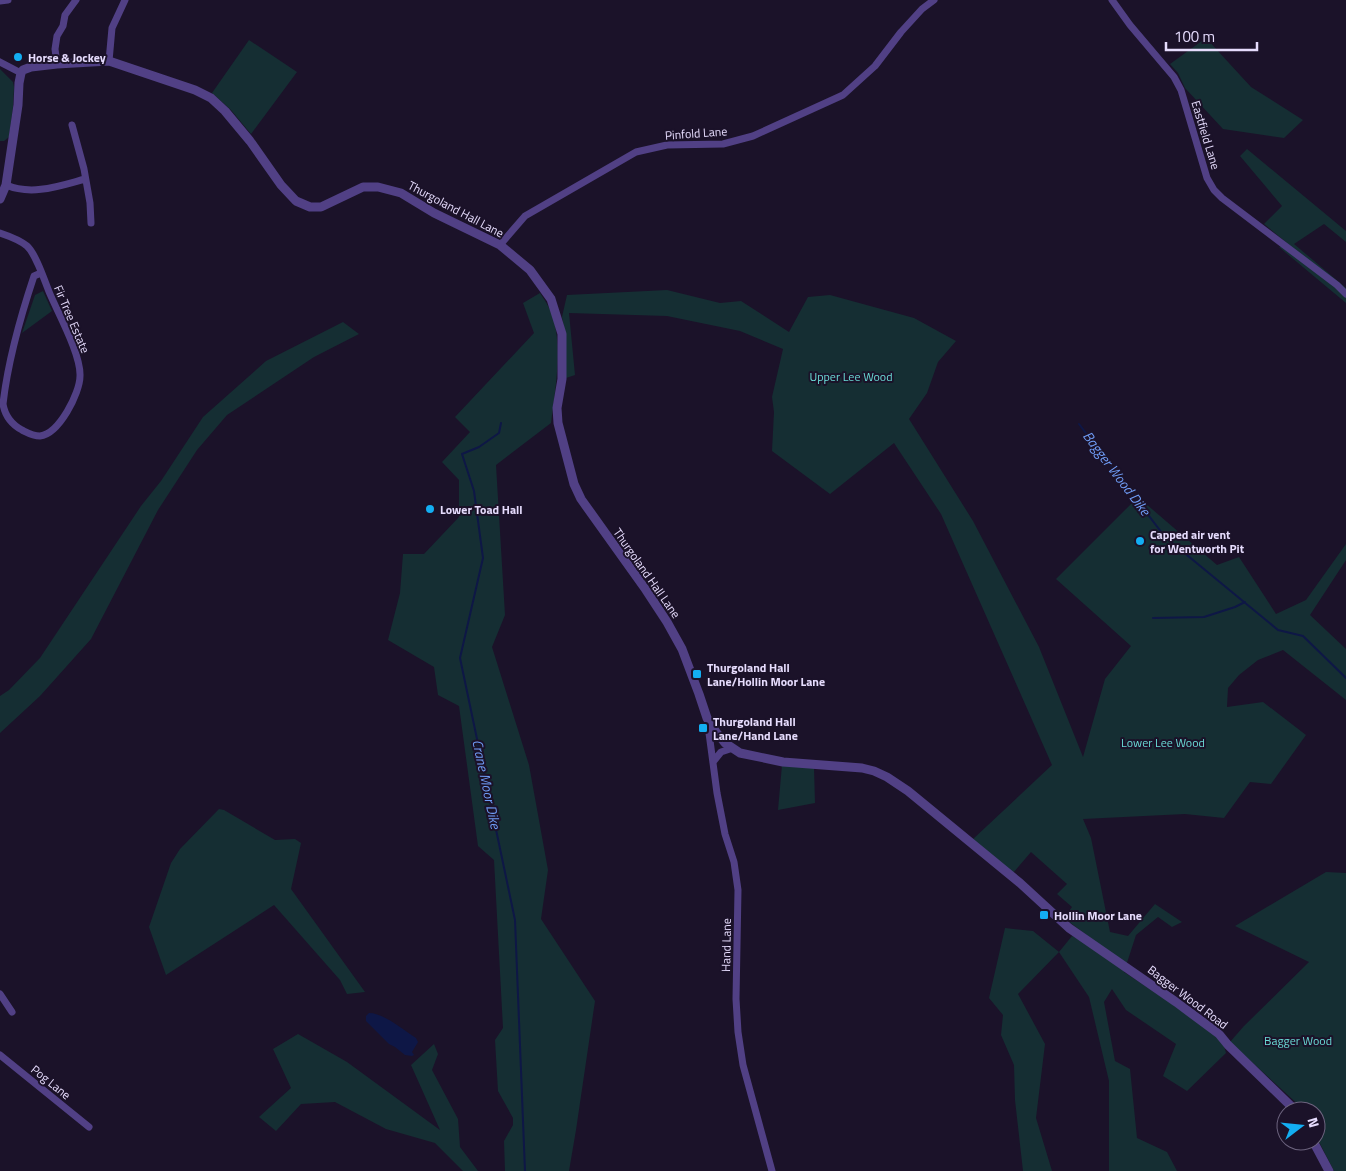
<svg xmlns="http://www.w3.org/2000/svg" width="1346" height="1171" viewBox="0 0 1346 1171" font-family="'Titillium Web',sans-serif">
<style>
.green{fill:#152e33}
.water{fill:#0e1746}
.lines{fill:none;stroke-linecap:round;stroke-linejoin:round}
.stream{stroke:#0e1746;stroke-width:2}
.minor{stroke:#514085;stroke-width:7}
.tertiary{stroke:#514085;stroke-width:9}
.poi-dot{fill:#13aef2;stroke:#1b1229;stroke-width:2}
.labels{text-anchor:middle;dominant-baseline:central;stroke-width:4;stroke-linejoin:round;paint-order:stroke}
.poi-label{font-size:12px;font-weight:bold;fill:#e6dcfd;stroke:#1b1229;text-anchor:start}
.street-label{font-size:12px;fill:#e6dcfd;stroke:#1b1229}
.park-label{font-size:12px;fill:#6adbd6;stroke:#1b1229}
.water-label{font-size:14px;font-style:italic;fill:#709df7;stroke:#1b1229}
</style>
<rect width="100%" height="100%" fill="#1b1229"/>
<!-- green -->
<path class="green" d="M1206,38L1251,87L1303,120L1284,138L1223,129L1185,88L1178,73L1170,64Z
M249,40L297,72L251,134L231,110L212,93Z
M0,69L13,82L14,87L13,107L9,137L4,141H0Z
M1247,149L1346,231V242L1324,224L1294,244L1346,288V303L1279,247L1285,246L1287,243L1264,224L1282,206L1240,156Z
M667,290L720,303L741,301L789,332L808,297L830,295L914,318L956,341L938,362L927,393L909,419L973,521L1039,647L1083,757L1105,679L1131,646L1056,579L1138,497L1217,565L1239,557L1276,614L1306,600L1346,544V560L1310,615L1346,649V700L1283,650L1258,660L1239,675L1228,688L1227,707L1263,702L1306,735L1271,784L1250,782L1224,818L1185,814L1083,819L1091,838L1110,932L1128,936L1155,904L1182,922L1172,927L1158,917L1136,935L1124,972L1174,1005L1216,1036L1224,1046L1226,1053L1187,1091L1163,1076L1176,1044L1126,1010L1112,989L1104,1002L1115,1061L1130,1069L1137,1138L1167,1152L1177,1171H1109V1081L1089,997L1059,952L1018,994L1045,1044L1036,1118L1052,1171H1023L1015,1100L1014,1065L1001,1035L1003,1015L989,998L1005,928L1033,931L1059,952L1072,936L1084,942L1088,936L1064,918L1072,907L1057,894L1067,884L1031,852L1013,873L972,840L1052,765L941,514L894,443L830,494L772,451L774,412L772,397L783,349L740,331L667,316L569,313L575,375L566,378L565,333L562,317L567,295Z
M43,291L52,311L22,333L35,295Z
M540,293C546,302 552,311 554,321C562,351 555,392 551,423L496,465L505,615L492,647L529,765L548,870L541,919L595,1001L576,1130L569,1171H505L504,1141L513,1125V1118L498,1091L495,1040L503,1028L494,860L478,846L459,706L438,695L434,667L388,640L400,593L403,554H424L459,517V480L442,462L470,432L455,417L534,333L523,303Z
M343,322L359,334L314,357L227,415L197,450L158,510L91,639L40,696L0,733V696L9,690L40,658L141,506L161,481L203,417L266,361Z
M782,765L814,768L815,803L778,810Z
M219,809L224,810L275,840L295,839L301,843L291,889L365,992L347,994L340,980L274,905L166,975L149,927L171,863L180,849Z
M1326,872L1346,873V1171H1334L1316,1136V1111H1304L1302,1108L1230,1042L1244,1026L1309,962L1235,926Z
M298,1034L347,1062L440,1130L411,1065L434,1044L438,1054L432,1070L458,1119L460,1147L478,1171H463L435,1143L386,1129L335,1102L301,1104L276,1131L259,1117L291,1088L273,1049Z"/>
<!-- water -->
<path class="water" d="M369,1013C384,1013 403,1030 416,1038L418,1042L412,1052L414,1055L412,1056L405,1055L395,1047L389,1044L366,1021V1016Z"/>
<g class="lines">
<!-- stream -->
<path class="stream" d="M501,423L499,433L479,447L462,454L474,491L483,558L460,658L515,920L525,1171
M1079,424L1165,537L1278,630L1303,636L1346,678
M1153,618L1204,617L1235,607L1245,602"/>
<!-- minor -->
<path class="minor" d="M1112,0L1130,25L1174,77L1181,90L1207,178L1214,190L1222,198L1337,285L1346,294
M0,1L8,0
M109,61L112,28L125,0
M0,62L21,73
M57,64L55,49L57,36L63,26L65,15L76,0
M72,125L84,169L90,203L91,223
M6,185C32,196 59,186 85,179
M0,233C9,236 20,240 27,246C36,254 45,282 50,294C59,315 81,355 80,376C80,393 59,434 40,436C33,436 28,433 22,430C11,424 5,416 3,404C8,360 20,318 34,276L41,273
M500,245L525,216L636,152L667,145L723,144L753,136L843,95L875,66L901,32L922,9L934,0
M707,718L717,793L725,834L734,862L738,890L736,999L738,1032L743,1065L772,1171
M713,762L721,752L733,748
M0,994L12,1012
M0,1055L89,1127"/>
<!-- tertiary -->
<path class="tertiary" d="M0,199L6,185L18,105L19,83L21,73L23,70L31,67L57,64L109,61L195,90L211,98L225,111L250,141L281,185L296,201L310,207H321L363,187H378L401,193L434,213L500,245L530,270L551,299L562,334V379L557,408L558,423L574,484L581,499L646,590L667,622L682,649L699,694L707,718L716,732L725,743L740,753L783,762L862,768L874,771L887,777L908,791L1020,883L1069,928L1176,1002L1219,1034L1228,1045L1296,1111
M1313,1141L1329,1171"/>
</g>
<!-- markers -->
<g class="poi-dot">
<circle cx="18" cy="57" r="5"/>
<circle cx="430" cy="509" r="5"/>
<circle cx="1140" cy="541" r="5"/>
<rect x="692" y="669" width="10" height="10" rx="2.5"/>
<rect x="698" y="723" width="10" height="10" rx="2.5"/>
<rect x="1039" y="910" width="10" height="10" rx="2.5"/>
</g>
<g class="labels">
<!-- poi labels -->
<g class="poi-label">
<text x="28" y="57">Horse &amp; Jockey</text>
<text x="440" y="509">Lower Toad Hall</text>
<text x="1150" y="534">Capped air vent<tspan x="1150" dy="14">for Wentworth Pit</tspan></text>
<text x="707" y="667">Thurgoland Hall<tspan x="707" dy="14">Lane/Hollin Moor Lane</tspan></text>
<text x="713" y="721">Thurgoland Hall<tspan x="713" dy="14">Lane/Hand Lane</tspan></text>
<text x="1054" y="915">Hollin Moor Lane</text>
</g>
<!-- street labels -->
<g class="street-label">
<text transform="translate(696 133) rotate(-4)">Pinfold Lane</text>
<text transform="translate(1206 135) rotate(73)">Eastfield Lane</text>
<text transform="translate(456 209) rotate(28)">Thurgoland Hall Lane</text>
<text transform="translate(72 319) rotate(67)">Fir Tree Estate</text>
<text transform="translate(647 573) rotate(55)">Thurgoland Hall Lane</text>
<text transform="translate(726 945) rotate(-89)">Hand Lane</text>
<text transform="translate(1188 997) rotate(37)">Bagger Wood Road</text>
<text transform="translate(51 1082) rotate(39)">Pog Lane</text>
</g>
<!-- park labels -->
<g class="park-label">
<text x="851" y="376">Upper Lee Wood</text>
<text x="1163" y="742">Lower Lee Wood</text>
<text x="1298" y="1040">Bagger Wood</text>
</g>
<!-- water labels -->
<g class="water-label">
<text transform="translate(1117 473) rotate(53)">Bagger Wood Dike</text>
<text transform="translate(487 784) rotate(78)">Crane Moor Dike</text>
</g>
</g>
<!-- north arrow -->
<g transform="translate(1301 1126) rotate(74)"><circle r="24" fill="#1b1229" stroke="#6c637e"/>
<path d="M0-4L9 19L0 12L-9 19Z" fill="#13aef2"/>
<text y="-8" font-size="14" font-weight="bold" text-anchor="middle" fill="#e6dcfd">N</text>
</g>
<!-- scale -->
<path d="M1166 42v8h91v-8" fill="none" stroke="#e6dcfd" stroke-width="2.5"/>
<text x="1174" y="42" font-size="15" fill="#e6dcfd" stroke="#1b1229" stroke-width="4" paint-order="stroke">100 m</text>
</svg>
